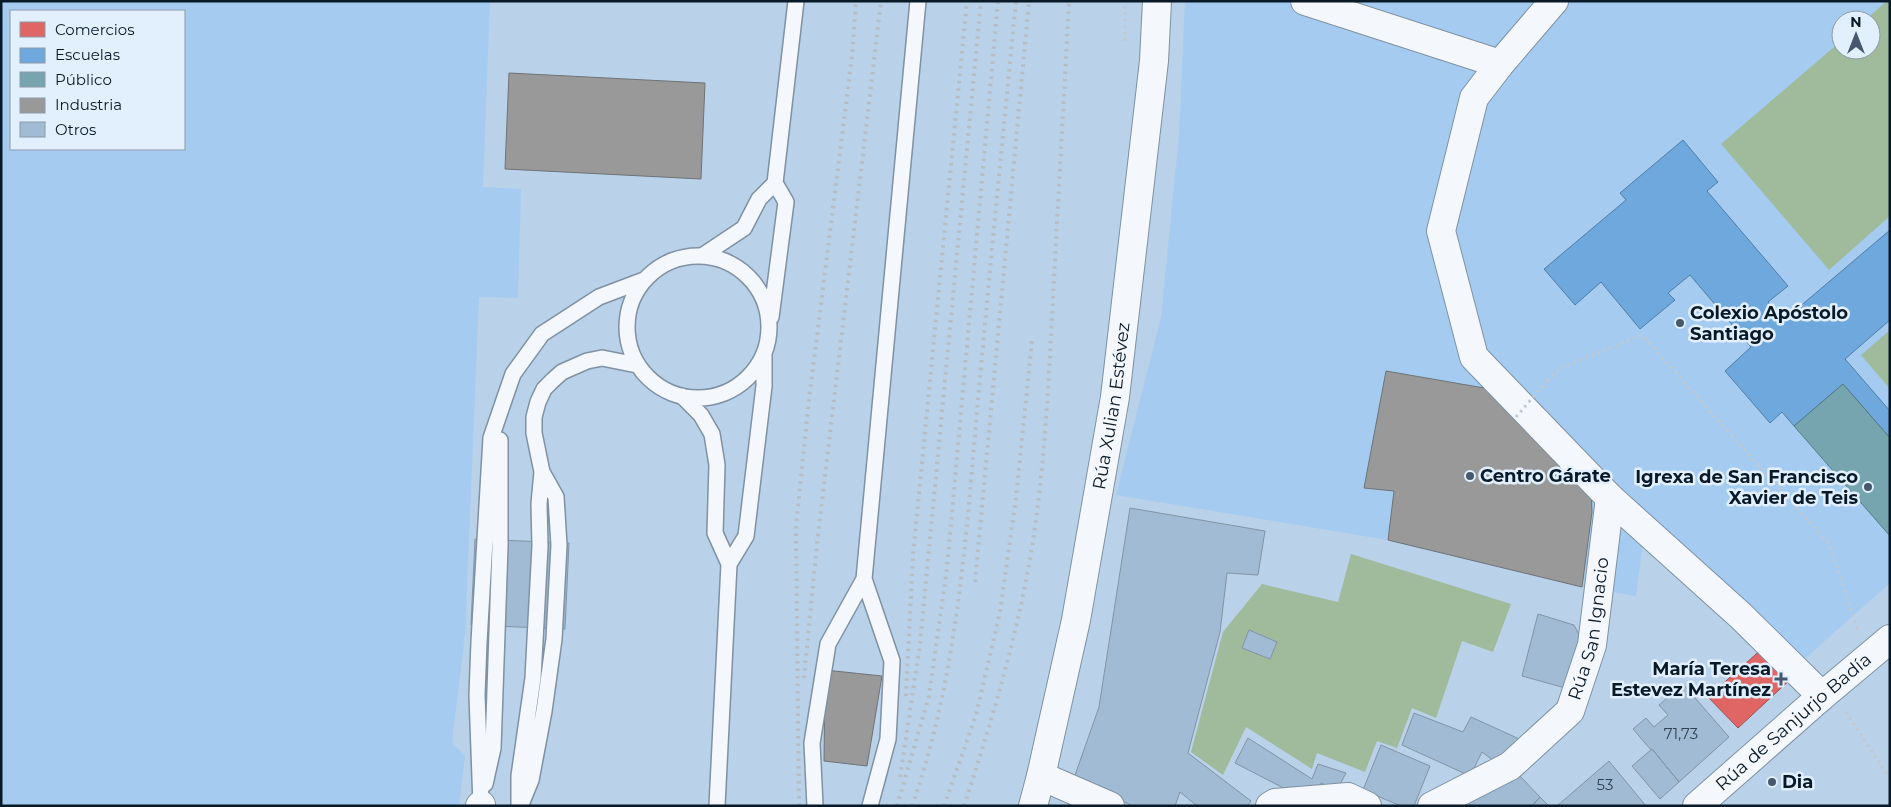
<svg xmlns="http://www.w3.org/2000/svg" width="1891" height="807" viewBox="0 0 1891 807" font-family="Montserrat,sans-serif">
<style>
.built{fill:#a5ccf0;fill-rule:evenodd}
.green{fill:#9fbb9c}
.shops{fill:#e06666;stroke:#9f4f53}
.schools{fill:#6fa8dc;stroke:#507da6}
.public{fill:#76a5af;stroke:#557b86}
.industry{fill:#999;stroke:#6e7377}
.building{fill:#a0bbd3;stroke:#8294a6}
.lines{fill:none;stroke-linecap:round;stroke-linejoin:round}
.lane-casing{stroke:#7f91a3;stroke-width:18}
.street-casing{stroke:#7f91a3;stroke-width:30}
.secondary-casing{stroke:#7f91a3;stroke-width:30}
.path{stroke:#c1c8cf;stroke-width:3;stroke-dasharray:2.5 4;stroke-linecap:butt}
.lane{stroke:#f4f8fc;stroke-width:15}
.street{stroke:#f4f8fc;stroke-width:28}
.secondary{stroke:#f4f8fc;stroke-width:28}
.rail{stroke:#b6bdc3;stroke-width:4;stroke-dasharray:2.5 5;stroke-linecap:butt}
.path-bridge{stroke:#c1c8cf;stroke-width:3;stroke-dasharray:2.5 4;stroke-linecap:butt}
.poi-dot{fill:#46596c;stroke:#e2effc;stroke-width:2}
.labels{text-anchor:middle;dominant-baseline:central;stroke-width:5;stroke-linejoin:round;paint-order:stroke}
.number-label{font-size:15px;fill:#2f4254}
.poi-label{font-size:18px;font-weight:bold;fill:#081928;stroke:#e2effc;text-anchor:start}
.street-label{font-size:18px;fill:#081928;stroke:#e2effc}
</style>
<rect width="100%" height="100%" fill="#b9d1e9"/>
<!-- built -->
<path class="built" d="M1,1H490L483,187L521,189L518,298L479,297L465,635L452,743L465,756L459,806H1ZM11,11H184V149H11Z
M1185,1H1890V583L1800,663L1646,520L1636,596L1582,587L1388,540L1116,495L1161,317L1179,135ZM1841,20H1871V50H1841Z"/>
<!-- green -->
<path class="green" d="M1887,1H1890V216L1829,270L1721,144L1841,41V50H1871V20H1865Z
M1890,330V389L1861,355Z
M1351,554L1511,604L1493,652L1462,641L1436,718L1412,708L1397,748L1377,741L1365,772L1317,753L1312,769L1246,727L1223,775L1191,752L1223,632L1262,584L1338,602Z"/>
<!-- shops -->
<path class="shops" d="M1764,647L1794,676L1738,728L1708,697Z"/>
<!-- schools -->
<path class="schools" d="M1683,140L1718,182L1707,191L1788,286L1768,302L1784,320L1890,230V320L1845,359L1890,411V438L1843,384L1794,426L1782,412L1770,423L1725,371L1751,347L1690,275L1668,293L1675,300L1640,329L1601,282L1575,305L1544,269L1626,200L1620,193Z"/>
<!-- public -->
<path class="public" d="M1843,384L1890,438V536L1794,426Z"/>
<!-- industry -->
<path class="industry" d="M509,73L705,83L701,179L505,169Z
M1386,371L1490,389L1591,490L1592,512L1582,587L1388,540L1394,491L1364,488Z
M825,670L882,676L867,766L824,761Z"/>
<!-- building -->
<path class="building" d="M1130,508L1265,531L1258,575L1227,573L1220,632L1188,753L1251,801L1247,806H1197L1180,792L1175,806H1133L1074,778L1099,707Z
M475,539L569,543L565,629L471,625Z
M1538,614L1574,625L1583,642L1569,689L1522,676Z
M1249,630L1277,642L1270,659L1242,648Z
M1683,684L1729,737L1679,782L1652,749L1651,750L1633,729L1646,718L1654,727L1668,715L1659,705Z
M1414,713L1463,732L1471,717L1526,742L1501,766L1482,752L1470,776L1402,745Z
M1248,738L1312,779L1318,764L1346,773L1337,790L1321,783L1317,795H1297L1235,763Z
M1381,745L1430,766L1414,806H1401L1363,790Z
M1652,749L1679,782L1660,799L1632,766Z
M1609,761L1646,806H1557Z
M1517,773L1540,797L1532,806H1458Z
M1540,797L1549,806H1532Z"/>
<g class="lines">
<defs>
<path id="lane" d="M627 327a71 71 0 1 1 142 0a71 71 0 1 1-142 0Z
M702,256L744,228L759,199L775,183
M771,317L786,202L775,183L796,1
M682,396L701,415L712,434L717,465L715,533L729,564
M485,784L493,748L500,546V440
M522,802L531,780L544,711L554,639L559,545L556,497L542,472
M481,805L477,695L479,642L491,438L513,374L542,334L599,297L644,280
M519,806V776L533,678L540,546L539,504L542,472L534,433V417L538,402L544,389L553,380L562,372L587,361L602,358L637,365
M717,806L729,564L746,536L764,386V354
M815,806L812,743L828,644L864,579
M870,806L888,739L892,661L864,579L918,1"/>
<g id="street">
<path d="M1305,1L1500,64"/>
<path d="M1554,1L1500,64L1474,98L1441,231L1474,357L1610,498L1741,616L1822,696"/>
<path d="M1041,776L1110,806"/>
<path id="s1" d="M1033,806L1041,776L1076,620L1115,397L1154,61L1157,1"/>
<path d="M1270,806L1275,803L1348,797L1367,806"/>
<path id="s2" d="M1432,806L1510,766L1570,711L1592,645L1610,498"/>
</g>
<g id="secondary">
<path d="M480,806L481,805"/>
<path id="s3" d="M1697,806L1822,696L1890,639"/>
</g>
</defs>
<!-- lane casing -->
<use href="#lane" class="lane-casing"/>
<!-- street casing -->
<use href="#street" class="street-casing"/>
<!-- secondary casing -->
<use href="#secondary" class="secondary-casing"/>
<!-- path -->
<path class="path" d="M1125,41V1
M1547,381L1560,368L1642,335L1829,544L1858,631
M1846,712L1890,779"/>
<!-- lane -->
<use href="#lane" class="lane"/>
<!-- street -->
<use href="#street" class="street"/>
<!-- secondary -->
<use href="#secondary" class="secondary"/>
<!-- rail -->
<path class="rail" d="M975,582L1029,1
M804,678L817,544L881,1
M906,696L913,555L967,1
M900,777L920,644L981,1
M799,806L796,526L809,400L852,56L856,1
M897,806L929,696L947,568L998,1
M912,806C958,675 966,536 978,400C990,267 1003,134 1016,1
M944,806L976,715L1000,612L1016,498L1032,340
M964,806C996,708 1026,607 1038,504C1047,430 1050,354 1054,279C1059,187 1064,94 1069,1"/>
<!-- path-bridge -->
<path class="path-bridge" d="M1516,417L1547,381"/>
</g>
<!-- markers -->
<g class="poi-dot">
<circle cx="1680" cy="323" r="5"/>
<circle cx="1470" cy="476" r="5"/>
<circle cx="1868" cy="487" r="5"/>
<path d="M1778.5 671.5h5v5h5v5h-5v5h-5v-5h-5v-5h5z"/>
<circle cx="1772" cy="782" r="5"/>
</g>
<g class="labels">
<!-- number labels -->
<g class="number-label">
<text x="1681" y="733">71,73</text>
<text x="1605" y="784">53</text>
</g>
<!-- poi labels -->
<g class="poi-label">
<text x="1690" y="313">Colexio Apóstolo<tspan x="1690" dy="21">Santiago</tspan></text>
<text x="1480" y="476">Centro Gárate</text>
<text x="1858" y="477" text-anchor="end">Igrexa de San Francisco<tspan x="1858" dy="21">Xavier de Teis</tspan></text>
<text x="1771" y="669" text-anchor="end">María Teresa<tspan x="1771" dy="21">Estevez Martínez</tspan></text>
<text x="1782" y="782">Dia</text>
</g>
<!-- street labels -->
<g class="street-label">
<text stroke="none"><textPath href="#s1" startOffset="408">Rúa Xulian Estévez</textPath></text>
<text stroke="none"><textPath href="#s2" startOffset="254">Rúa San Ignacio</textPath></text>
<text stroke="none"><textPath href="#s3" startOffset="128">Rúa de Sanjurjo Badía</textPath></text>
</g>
</g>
<!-- border -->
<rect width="1891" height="807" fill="none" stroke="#081928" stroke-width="5"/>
<!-- legend -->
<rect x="10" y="10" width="175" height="140" fill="#e2effc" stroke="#8b99a7"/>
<rect x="20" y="22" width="25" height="15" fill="#e06666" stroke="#8b99a7"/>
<text x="55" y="35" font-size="15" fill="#081928">Comercios</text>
<rect x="20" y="48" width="25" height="15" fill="#6fa8dc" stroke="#8b99a7"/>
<text x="55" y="60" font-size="15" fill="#081928">Escuelas</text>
<rect x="20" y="72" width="25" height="15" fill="#76a5af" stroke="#8b99a7"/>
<text x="55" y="85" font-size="15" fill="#081928">Público</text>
<rect x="20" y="98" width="25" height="15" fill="#999999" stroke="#8b99a7"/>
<text x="55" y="110" font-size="15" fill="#081928">Industria</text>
<rect x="20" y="122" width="25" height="15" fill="#a0bbd3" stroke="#8b99a7"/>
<text x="55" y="135" font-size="15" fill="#081928">Otros</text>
<!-- north arrow -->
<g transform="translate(1856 35)"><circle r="24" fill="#e2effc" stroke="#8b99a7"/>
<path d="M0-4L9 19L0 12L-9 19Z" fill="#46596c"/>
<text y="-8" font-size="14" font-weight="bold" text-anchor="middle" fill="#081928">N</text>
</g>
</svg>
